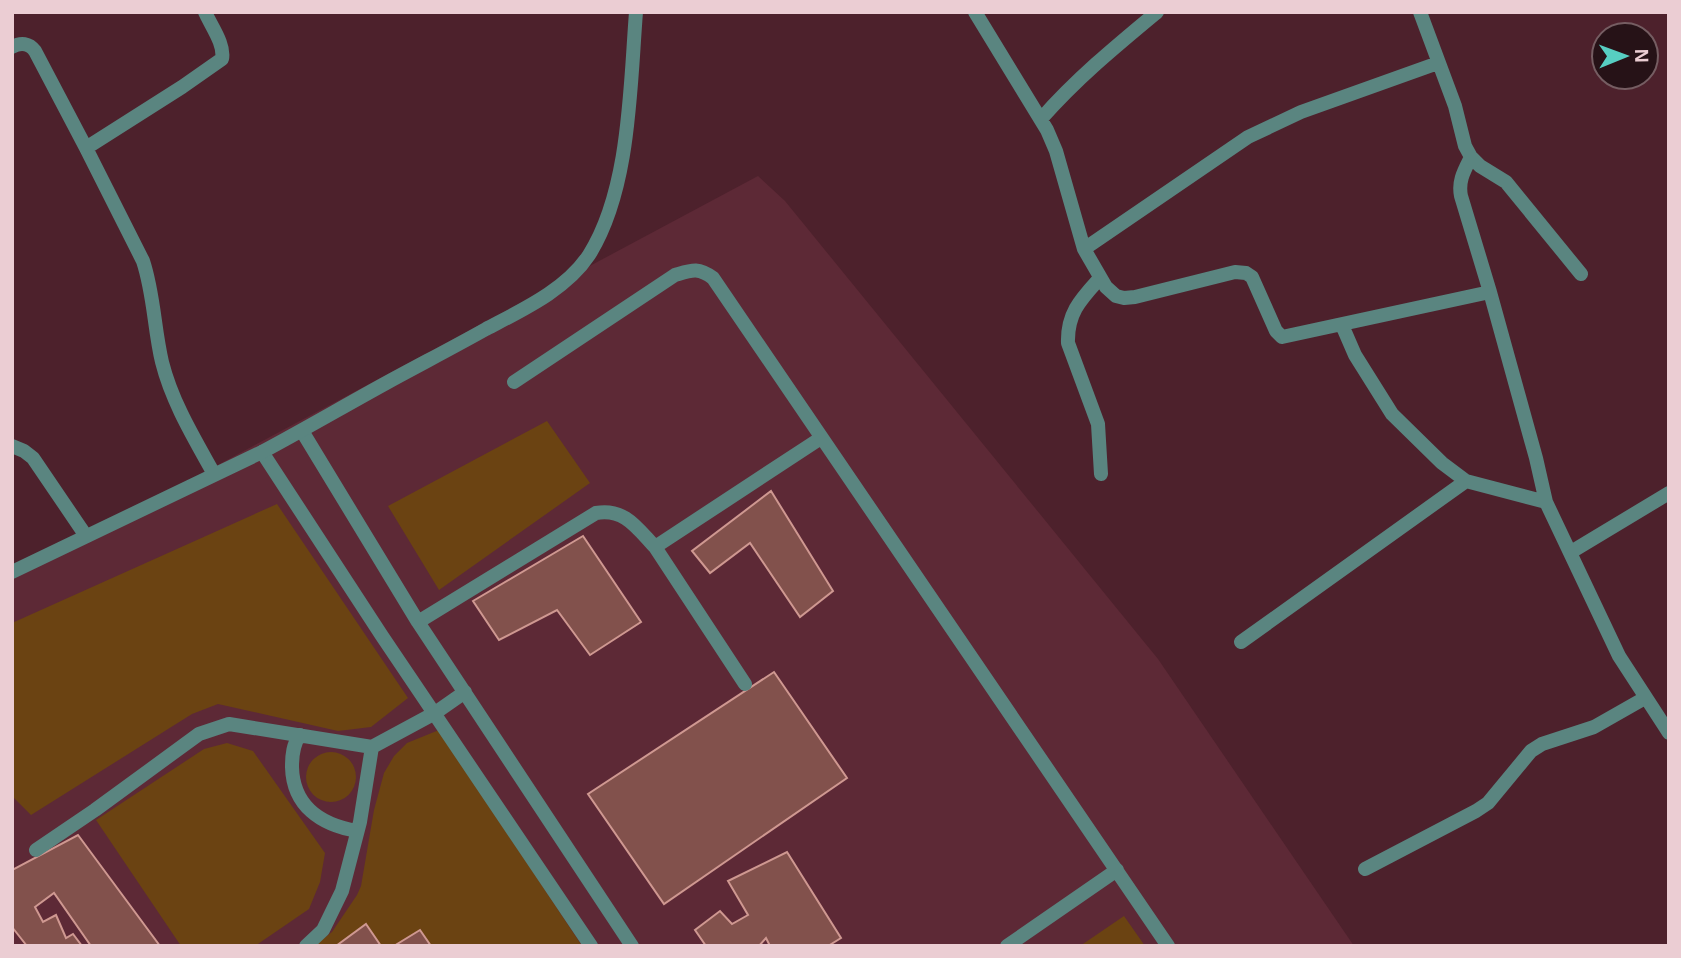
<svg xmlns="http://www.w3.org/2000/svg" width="1681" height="958" viewBox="0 0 1681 958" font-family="Arial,sans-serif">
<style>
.built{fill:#5d2936}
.green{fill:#6b4312}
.building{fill:#82514c;stroke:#cf9891;stroke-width:2}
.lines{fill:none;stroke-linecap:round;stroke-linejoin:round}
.lane{stroke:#5a8580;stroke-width:14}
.street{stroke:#5a8580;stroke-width:14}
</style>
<rect width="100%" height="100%" fill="#4d212c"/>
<!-- built -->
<path class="built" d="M758,176L785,201L1158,659L1354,946H12V575Z"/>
<!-- green -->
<path class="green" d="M547,421L590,483L439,590L388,506Z
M277,504L408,698L371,727L338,731L218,704L192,714L31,815L12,796V623Z
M439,730L582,946H431L420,930L394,946H381L366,924L336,946H314L332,932L357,895L361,886L374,810L384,773L394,756L407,743Z
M227,743L253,751L325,853L320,882L309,909L255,946H181L96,820L204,749Z
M306 777a25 25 0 1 1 50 0a25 25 0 1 1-50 0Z
M1124,916L1145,946H1080Z"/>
<!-- building -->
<path class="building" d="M771,491L833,591L800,617L750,543L710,573L692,551Z
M583,536L641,622L590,655L557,610L499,640L473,601Z
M774,672L847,778L664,904L588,794Z
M78,835L160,946H91L54,893L35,907L43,922L56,915L66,938L73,934L82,946H27L12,927V870Z
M787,852L841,938L828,946H770L766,938L759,946H706L695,930L720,911L732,924L748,915L728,881Z
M366,924L381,946H336Z
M420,930L431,946H394Z"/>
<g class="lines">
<!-- lane -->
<path class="lane" d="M514,382L675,275C692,270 698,267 713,278L1168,946
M302,431L418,622L632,946
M262,452L382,636L591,946
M655,547L745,684
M418,622L596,513C625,508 637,528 655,547L821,438
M300,735C293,744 292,755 292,767C293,806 321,825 357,831
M36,850L95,810L199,734L229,724L372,747L435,713L465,692
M306,946L323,930L342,891L360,822L372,747
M1007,946L1117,870"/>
<!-- street -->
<path class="street" d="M975,12L1047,130L1056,151L1084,249L1106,287L1116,296L1124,298L1135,297L1235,272L1246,273L1252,277L1276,331L1282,337L1490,292
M1420,12L1455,106L1465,146L1471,157L1480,166L1506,182L1581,274
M12,47C21,42 29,43 35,51L86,148L143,261C154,294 154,328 162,362C172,402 194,438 214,474
M1041,119C1076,79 1116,46 1157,12
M86,148L182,87L222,59C225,44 211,26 205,12
M1471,157C1464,171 1458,181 1461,196L1490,292L1536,458L1546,502L1619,656L1669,733
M1084,249L1248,137L1301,112L1438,63
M1100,278C1081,299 1067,313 1068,343L1098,424L1101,474
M1342,325L1355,355L1392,414L1442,463L1466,481L1546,502
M12,446L24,451L33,458L86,536
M1571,552L1669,493
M12,572L262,452C305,429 346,405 388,382C421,364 454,347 486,329C522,310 566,290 589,255C630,190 630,88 636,12
M1241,642L1466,481
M1365,869L1476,811L1488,803L1531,751L1542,744L1594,727L1645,698"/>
</g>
<!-- border -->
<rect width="1681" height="958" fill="none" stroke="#ebcdd3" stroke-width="28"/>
<!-- north arrow -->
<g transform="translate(1625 56) rotate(89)"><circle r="33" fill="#261217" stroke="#755d62" stroke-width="2"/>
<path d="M0-5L12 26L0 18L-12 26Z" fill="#57cec2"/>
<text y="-10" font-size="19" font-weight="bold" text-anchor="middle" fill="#ebcdd3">N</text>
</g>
</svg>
